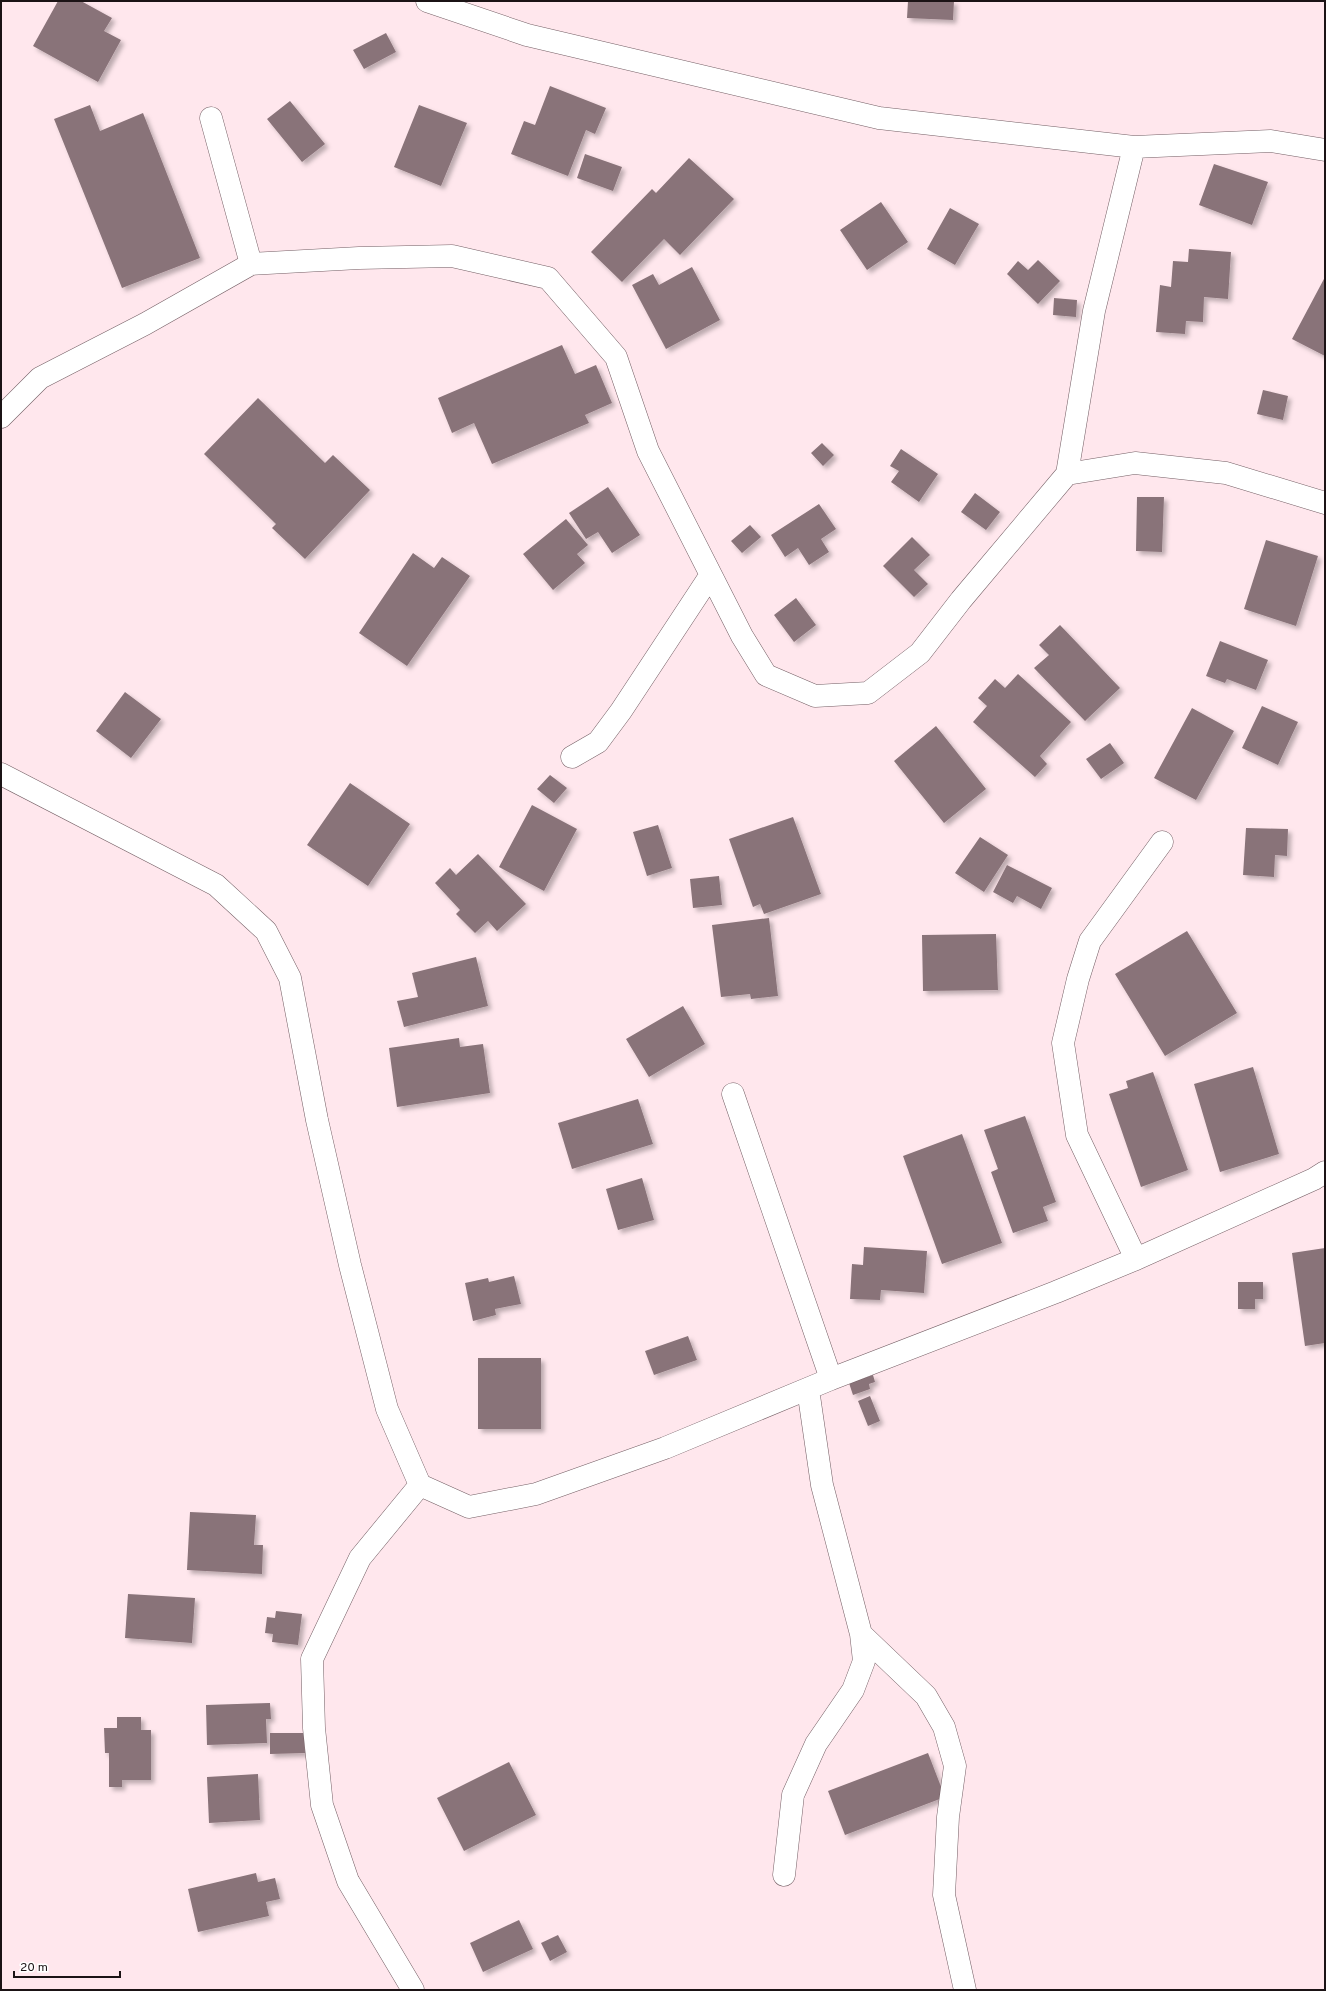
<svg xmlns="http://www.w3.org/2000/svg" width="1326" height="1991" viewBox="0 0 1326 1991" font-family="Overpass,sans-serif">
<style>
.building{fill:#897379;filter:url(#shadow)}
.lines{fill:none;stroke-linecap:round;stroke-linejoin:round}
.street-casing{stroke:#745f65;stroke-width:23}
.street{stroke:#fff;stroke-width:22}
</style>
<defs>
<filter id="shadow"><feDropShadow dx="3.5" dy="3.5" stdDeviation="2" flood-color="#0004"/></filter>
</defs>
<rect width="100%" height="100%" fill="#ffe7ed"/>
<!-- building -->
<path class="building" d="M58,1H81L112,18L104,31L121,40L98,82L33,46Z
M908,1H954L953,20L907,18Z
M386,33L396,52L364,69L353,50Z
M550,86L606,108L595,134L586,130L568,176L511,154L524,121L535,125Z
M290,101L325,144L302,162L267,119Z
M90,105L100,131L143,113L200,258L122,288L54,119Z
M419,105L467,123L441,186L394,167Z
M585,154L622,167L613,191L577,178Z
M689,158L734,199L680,255L664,239L622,282L591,252L652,189L656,193Z
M1214,164L1268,182L1252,225L1199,205Z
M881,202L908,242L867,270L840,230Z
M950,208L979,224L955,265L927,249Z
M1189,249L1231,252L1228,299L1204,297L1203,322L1186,321L1185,334L1156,332L1160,285L1171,287L1173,261L1188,262Z
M1038,260L1060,281L1038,304L1007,274L1018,261L1028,270Z
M692,267L720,320L666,349L632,285L653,274L659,285Z
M1325,277V356L1292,339Z
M1054,298L1077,300L1076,317L1053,315Z
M562,345L575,374L596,365L612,403L585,415L589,423L492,464L474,423L452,433L438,398Z
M1263,390L1288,396L1283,420L1257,414Z
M258,398L325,463L333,455L370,490L305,559L272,528L276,524L204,454Z
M822,443L834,455L823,466L811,453Z
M901,449L938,474L919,502L891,482L899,471L890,466Z
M608,487L640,535L612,553L598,532L586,539L569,513Z
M975,493L1000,512L986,530L961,512Z
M1137,497H1164L1162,552L1136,551Z
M819,504L836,529L821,539L829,552L809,565L798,548L785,557L771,535Z
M566,519L588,545L577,554L585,563L553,590L523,554Z
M750,525L761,537L742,553L731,541Z
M912,537L930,555L914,570L928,584L914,597L883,566Z
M1266,540L1318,556L1296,626L1244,609Z
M413,553L434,568L442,557L470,576L407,666L359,633Z
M796,598L816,625L794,642L774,615Z
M1060,625L1120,688L1085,721L1034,668L1049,655L1039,645Z
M1220,641L1268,660L1256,690L1227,679L1225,683L1206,676Z
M1018,674L1071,722L1040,756L1047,764L1035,777L973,722L987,706L978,698L995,679L1005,688Z
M125,692L161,719L131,758L96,731Z
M1262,706L1298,722L1278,765L1242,748Z
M1192,708L1234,731L1196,800L1154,778Z
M936,726L986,789L944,823L894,761Z
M1110,743L1124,763L1101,779L1086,759Z
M550,775L567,788L554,803L537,789Z
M350,783L410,824L368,886L307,845Z
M532,805L577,829L544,891L499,867Z
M793,817L821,894L764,914L760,904L753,907L729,839Z
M658,825L672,868L647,876L633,832Z
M1246,828L1288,829L1287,856L1275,855L1274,877L1243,875Z
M980,837L1008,855L984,892L955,873Z
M478,854L526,904L497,931L488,921L475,933L456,914L460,910L435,883L450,868L456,875Z
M1007,865L1052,888L1041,909L1017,896L1013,903L993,892Z
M719,876L722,905L693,908L690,879Z
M769,918L778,996L751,999L750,994L721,997L712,925Z
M1187,931L1237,1013L1165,1056L1115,974Z
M996,934L998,990L923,991L922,935Z
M476,957L488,1006L404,1027L397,1001L418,997L412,973Z
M683,1006L705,1044L649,1077L626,1039Z
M459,1038L460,1047L483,1044L490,1093L397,1107L389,1048Z
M1253,1067L1279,1154L1220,1172L1194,1084Z
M1153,1072L1188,1170L1141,1187L1109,1094L1128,1088L1126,1081Z
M638,1099L653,1144L572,1169L558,1123Z
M1025,1116L1056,1202L1043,1207L1048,1221L1013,1233L991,1172L998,1169L984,1130Z
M962,1134L1002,1243L942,1264L903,1156Z
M642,1178L654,1220L618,1230L606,1189Z
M864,1247L927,1251L924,1293L881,1290L880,1300L850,1299L852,1264L863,1265Z
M1325,1248V1343L1305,1346L1292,1253Z
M514,1276L521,1304L495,1309L496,1315L473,1321L465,1283L488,1278L489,1282Z
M1238,1282H1263V1299H1255V1309H1238Z
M688,1336L697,1360L654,1375L645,1351Z
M478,1358H541V1429H478Z
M873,1375L875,1382L869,1384L870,1389L853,1395L849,1383Z
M870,1396L880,1421L868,1426L858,1401Z
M190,1512L256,1515L254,1545H263L262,1574L187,1570Z
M128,1594L195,1598L192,1643L125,1638Z
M276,1611L302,1614L298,1645L272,1642L273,1634L265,1633L267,1617L275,1618Z
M270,1703L271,1719H266L267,1743L207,1745L206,1705Z
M117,1717H141V1730H151V1780H122V1787H109V1753H105L104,1728H117Z
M270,1733H304L305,1753L270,1754Z
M928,1753L945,1797L845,1835L828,1791Z
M509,1762L536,1815L464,1851L437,1798Z
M258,1774L260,1820L209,1823L207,1777Z
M256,1873L258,1882L275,1878L280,1899L266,1902L269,1916L198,1932L188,1889Z
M519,1920L533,1949L483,1972L470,1943Z
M558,1935L567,1952L550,1961L541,1943Z"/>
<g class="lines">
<defs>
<path id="street" d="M427,1L527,35L879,118L1134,147L1271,141L1325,150
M211,118L251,264
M1,417L40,378L145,324L251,264L359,258L452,256L548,278L616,357L648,451L742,636L766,675L815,696L868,693L920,653L961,600L1067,474L1135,463L1226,473L1325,503
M1067,474L1094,311L1134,147
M572,757L598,742L621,711L710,576
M1,774L216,885L266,931L290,978L317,1120L350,1265L387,1409L420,1485L469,1507L536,1494L665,1448L831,1379L1056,1292L1136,1259L1314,1179L1325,1172
M733,1094L831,1379
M1136,1259L1077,1135L1063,1043L1078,979L1090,941L1162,842
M861,1634L926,1696L944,1727L955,1766L948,1817L944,1895L965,1990
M784,1875L793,1795L816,1744L853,1690L864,1661L861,1634L822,1485L808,1389
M413,1990L348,1881L322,1805L314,1728L312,1659L360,1558L420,1485"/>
</defs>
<!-- street casing -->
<use href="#street" class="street-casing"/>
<!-- street -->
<use href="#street" class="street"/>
</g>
<!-- border -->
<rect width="1326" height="1991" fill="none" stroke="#1b1315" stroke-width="4"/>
<!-- scale -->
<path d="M14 1971v6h106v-6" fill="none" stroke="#1b1315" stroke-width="2"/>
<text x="20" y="1971" font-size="12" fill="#1b1315" stroke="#ffffff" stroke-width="3" paint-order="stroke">20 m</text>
</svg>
